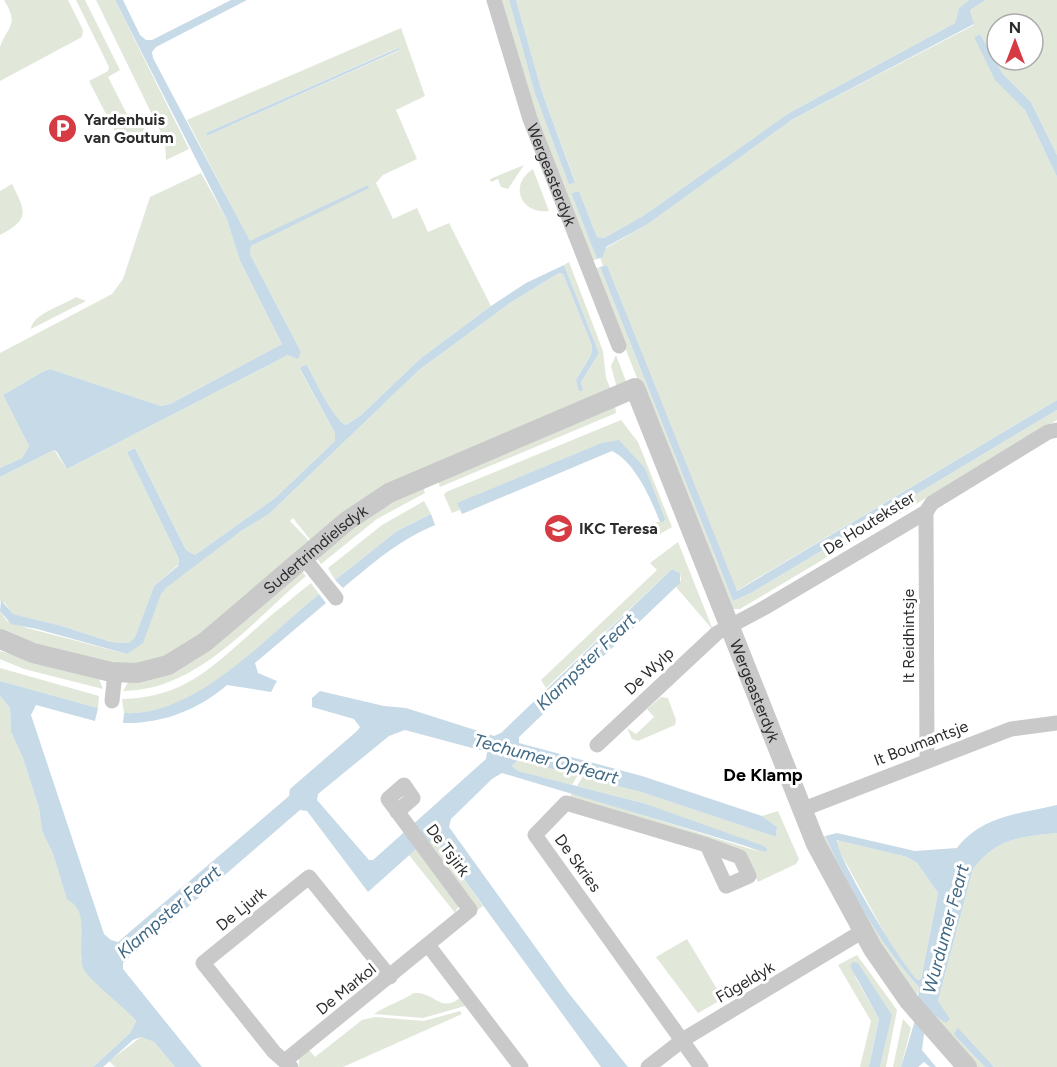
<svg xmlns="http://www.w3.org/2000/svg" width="1057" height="1067" viewBox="0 0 1057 1067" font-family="Figtree,sans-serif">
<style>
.green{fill:#e1e8da;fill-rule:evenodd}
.water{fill:#c7dae7;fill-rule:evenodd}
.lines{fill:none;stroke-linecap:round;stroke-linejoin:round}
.minor{stroke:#c9c9c9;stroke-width:15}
.tertiary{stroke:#c9c9c9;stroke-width:20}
.labels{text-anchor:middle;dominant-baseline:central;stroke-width:6;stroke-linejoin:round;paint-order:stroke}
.poi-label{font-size:16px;font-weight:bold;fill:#2c2c2c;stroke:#fff;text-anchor:start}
.street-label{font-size:16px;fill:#2c2c2c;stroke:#fff}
.water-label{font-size:18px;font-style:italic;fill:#416a86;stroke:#fff}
.neighbourhood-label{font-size:18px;font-weight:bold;fill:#000;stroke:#fff}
</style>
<rect width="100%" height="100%" fill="#fff"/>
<!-- green -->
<path class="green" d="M4,0H68L83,30L82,37L0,81C0,71 0,56 0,47C7,26 20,26 4,0Z
M76,0H85L120,70L108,77L133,126L141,122L145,130L139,137L122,145L89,81L108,71L109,67Z
M96,0H115L189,149L166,160L165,141Z
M501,0H509L535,94L569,185L575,181L542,92L516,0H969L959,8L955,23L789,113L643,216L604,238L597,237L579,191L571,193L597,259L592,261L536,118Z
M986,0H1057V155L1031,102L1003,74L980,34L974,37L1025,110L1057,177V400L736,591L607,265L603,266L600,258L603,257L604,249L648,224L793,119L974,25L970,10ZM997,24H1033V60H997Z
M401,28L425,96L396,110L417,159L383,175L376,183L393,219L417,208L428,232L449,223L491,306L421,358L360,416L346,425C333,421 314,378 307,365L300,370L335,433V441L275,498L195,555L186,550L135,448L127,452L179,559L178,565L154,586L135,637L129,643L111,642L62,626L12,614L5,603L0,601V477L54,450L67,469L288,355L301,352L250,254L251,246L368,185L250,242L187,120ZM397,48L398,51L207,136L206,133Z
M524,165L508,189L501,187L498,179L491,182L490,179Z
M533,169L549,211C521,215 508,185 533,169Z
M201,173L227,220L240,261L282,344L170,404L161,406L50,369L44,371L3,395L29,446L22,458L0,468V353L112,294L123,279L150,197Z
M12,184C26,212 30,219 0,235V191Z
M569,262L603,351L606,378L611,390L312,542L293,518L290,521L311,543C273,574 190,655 145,663C120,667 98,660 73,654C48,648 23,642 0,629V611L7,621L27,628L127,654C139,635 149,613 161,594C173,575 248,525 269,514L419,370L510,303L559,273L563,274L592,346L591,355L576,380L583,389L581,382L599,353L564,265Z
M600,267L733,601L751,593L1057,410V420L740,609H732L726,603L594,269Z
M76,297L86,301L31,329C32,314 64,305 76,297Z
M616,355L627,384L617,388L611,366Z
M615,406L616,413L440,487L437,478Z
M621,420L638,442L672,527L660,534L656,522H663L645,468L619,441L601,443L458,503L460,510L452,513L444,495L446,492Z
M422,484L425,493L377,519L321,564L316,557L348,530Z
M424,501L431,514L397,531L335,580L328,568L382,525Z
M678,542L713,630L676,587L681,580L680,573L672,569L546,688L541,680L657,570L650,563Z
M300,569L306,576C251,622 199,690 123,691L128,682C190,682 255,608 300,569Z
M311,583L319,594C265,638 198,717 124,713L122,699C186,698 215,664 260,625C277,610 294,597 311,583Z
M0,651L99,679L103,689L24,669L0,659Z
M0,668L99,696L98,708L0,681Z
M0,696L10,708L11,732L23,758L39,808L42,831L53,854L67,900C90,910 80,939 81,960L136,1021L130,1033L93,1067H0Z
M661,697L668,698L676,720L675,725L638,741L632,739L627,728L636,734L654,717L647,709Z
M518,760L578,775L572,785L518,771L512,766Z
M583,776L641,792L776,837L777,827L762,816L778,811L799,859L796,864L758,882L747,858L570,797L572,793L760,852L643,803L577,786Z
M1057,833V1067H994L957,1029L956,1037L985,1067H975L933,1014L939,1016L938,1001L973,869C997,838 1020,837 1057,833Z
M825,836C850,890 878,942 919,987L916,1000L896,971L820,838Z
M429,839L436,841L483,906L476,911L425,841Z
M839,840L907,857L917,863L938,893L921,979L918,980L910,973L885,934L835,843Z
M417,848L459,905L455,913L409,855Z
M687,939L723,999L698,1013L656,957Z
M857,955L897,1010L886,1067H880L891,1019L854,975L879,1019L869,1067H860L871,1021L838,965Z
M414,993C436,992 439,1013 460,998L465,1006L423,1018L374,1014C388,1005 401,1001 414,993Z
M460,1011L462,1014L343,1067H299V1058L309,1050L315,1057L362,1020L375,1017L424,1021Z
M903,1019L911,1028L901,1067H893Z
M141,1037L154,1042L175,1067H115L109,1061Z"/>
<!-- water -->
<path class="water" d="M115,0H123L140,35L146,40H152L231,0H247L156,47L152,52L153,58L250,241L368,185L369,188L251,246L250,254L301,352L298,359L288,355L67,469L57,452L54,450L0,477V468L22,458L29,446L3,395L44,371L50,369L161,406L170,404L282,344L240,261L227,220Z
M509,0H516L542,92L575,182L569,185L535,94Z
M969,0H986L970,10L974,24L793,119L648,224L606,247L603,257L597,259L571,193L579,191L597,237L604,238L643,216L789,113L955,23L959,8Z
M980,34L1003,74L1031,102L1057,155V177L1025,110L995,80L974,37Z
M398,48L399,50L207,136L206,133Z
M564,265L599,353L581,382L583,390L579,391L576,380L591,355L592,346L563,274L559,273L510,303L419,370L269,514L241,531L167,587L161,594L143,643L127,654L37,629L11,624L0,611L1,600L13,614L62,626L111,642L129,643L135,637L154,586L178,566L179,559L127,452L135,448L186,550L195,555L275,498L335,441V433L300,369L302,366L307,365C314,378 334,421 346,425L360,416L421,358L491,306L526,283Z
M607,265L737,591L1057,400V410L751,593L733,601L600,267Z
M619,440L645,468L665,519L663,522H660C651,499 635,462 612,451L462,514L457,503L601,443Z
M431,514L435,525C399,540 373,563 343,588L335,580L397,531Z
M672,569L680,573V583L519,737V743L642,776L762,816L777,827L776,837L641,792L518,760L512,766L518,771L643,803L764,846L767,849L766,852L502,773L492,779L451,819L449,827L567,991L628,1067H601L436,841L424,842L368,892L307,811L300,810L123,963V969L202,1067H175L154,1042L141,1037L133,1040L103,1067H93L130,1033L136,1021C126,1008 87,979 83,968C76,945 92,911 67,900L53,854L42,831L39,808L23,758L11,732L10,708L0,696V681L98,708L95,721L36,705L31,715L104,934L111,940L118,942L289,796L290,789L357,731L360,727L354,719L312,707V698L320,691L384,706L406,708L494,736L501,733ZM405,730L487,752L486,759L373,860H369L317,800L318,794L389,736Z
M319,594L326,603L255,663L258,673L277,681L271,692L227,685C198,710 162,724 123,723L124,713C196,717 266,637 319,594Z
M1057,805V833C1020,837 997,838 973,869L938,1001L950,1019L946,1023L933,1014L924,1034L922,1050L936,1067H930L924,1062L918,1067H901L916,1017L919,987C878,942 850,890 825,836L837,833L915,851L957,848C983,815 1020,814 1057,805ZM837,840L907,857L917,863L938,893L921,979L918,980C904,969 835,854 837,840Z
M853,962L858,963L892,1015L880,1067H869L879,1019L850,966Z
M958,1028L994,1067H985L956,1037L954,1033Z"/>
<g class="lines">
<!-- minor -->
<g class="minor">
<path id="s1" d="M494,0L530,119L619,346"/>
<path d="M926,512L927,760"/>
<path d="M304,558L336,598"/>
<path d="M112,701L115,673"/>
<path d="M597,745L717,633L764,608L926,512L932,503L1048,432L1057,430"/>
<path d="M801,810L1011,729L1057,723"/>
<path d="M428,945L521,1067"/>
<path d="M286,1060L470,910L388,799L404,785L413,798L397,812"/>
<path d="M291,1067L274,1052L203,963L309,877L390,977"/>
<path d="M648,1067L684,1039L863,931"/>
<path d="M701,1067L535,835L566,803L707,845L726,886L749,876L740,857L707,845"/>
</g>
<!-- tertiary -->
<path class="tertiary" id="s2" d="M0,639L33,653L111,672L137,673L168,665L205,642L347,521L389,493L635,388L816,844L873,949L909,1001L967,1067"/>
</g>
<!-- icons -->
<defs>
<symbol id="parking-disc" viewBox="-11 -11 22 22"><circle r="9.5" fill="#d63a43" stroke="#fff"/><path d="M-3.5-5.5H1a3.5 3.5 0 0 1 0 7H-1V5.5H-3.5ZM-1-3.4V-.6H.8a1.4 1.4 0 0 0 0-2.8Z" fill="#fff"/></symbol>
<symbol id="school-disc" viewBox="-11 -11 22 22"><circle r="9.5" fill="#d63a43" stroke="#fff"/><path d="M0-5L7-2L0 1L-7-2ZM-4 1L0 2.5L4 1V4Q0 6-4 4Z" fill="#fff"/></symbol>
</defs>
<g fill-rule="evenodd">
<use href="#parking-disc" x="46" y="112" width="33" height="33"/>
<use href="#school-disc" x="542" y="512" width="33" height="33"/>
</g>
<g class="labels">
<!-- poi labels -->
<g class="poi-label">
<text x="84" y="119">Yardenhuis<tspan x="84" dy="18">van Goutum</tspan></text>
<text x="579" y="528">IKC Teresa</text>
</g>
<!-- street labels -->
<g class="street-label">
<text stroke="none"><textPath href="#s1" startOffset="184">Wergeasterdyk</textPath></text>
<text transform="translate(869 523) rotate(-32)">De Houtekster</text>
<text stroke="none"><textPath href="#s2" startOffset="362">Sudertrimdielsdyk</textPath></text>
<text transform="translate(908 636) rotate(-90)">It Reidhintsje</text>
<text transform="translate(649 671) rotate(-43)">De Wylp</text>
<text stroke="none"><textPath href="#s2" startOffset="1048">Wergeasterdyk</textPath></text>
<text transform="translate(921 743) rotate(-21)">It Boumantsje</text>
<text transform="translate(448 850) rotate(53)">De Tsjirk</text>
<text transform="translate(578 863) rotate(54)">De Skries</text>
<text transform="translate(241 909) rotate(-39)">De Ljurk</text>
<text transform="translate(745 982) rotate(-31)">Fûgeldyk</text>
<text transform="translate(346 989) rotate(-39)">De Markol</text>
</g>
<!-- water labels -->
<g class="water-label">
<text transform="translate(586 662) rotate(-44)">Klampster Feart</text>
<text transform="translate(546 759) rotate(15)">Techumer Opfeart</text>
<text transform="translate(169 912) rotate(-41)">Klampster Feart</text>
<text transform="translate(946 929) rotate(-75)">Wurdumer Feart</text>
</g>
<!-- neighbourhood labels -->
<g class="neighbourhood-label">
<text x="763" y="775">De Klamp</text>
</g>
</g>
<!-- north arrow -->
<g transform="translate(1015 42)"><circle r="28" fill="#ffffff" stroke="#ababab" stroke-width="1.5"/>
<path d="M0-4.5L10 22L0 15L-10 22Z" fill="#d63a43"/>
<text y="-9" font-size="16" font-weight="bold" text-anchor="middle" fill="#2c2c2c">N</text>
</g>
</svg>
